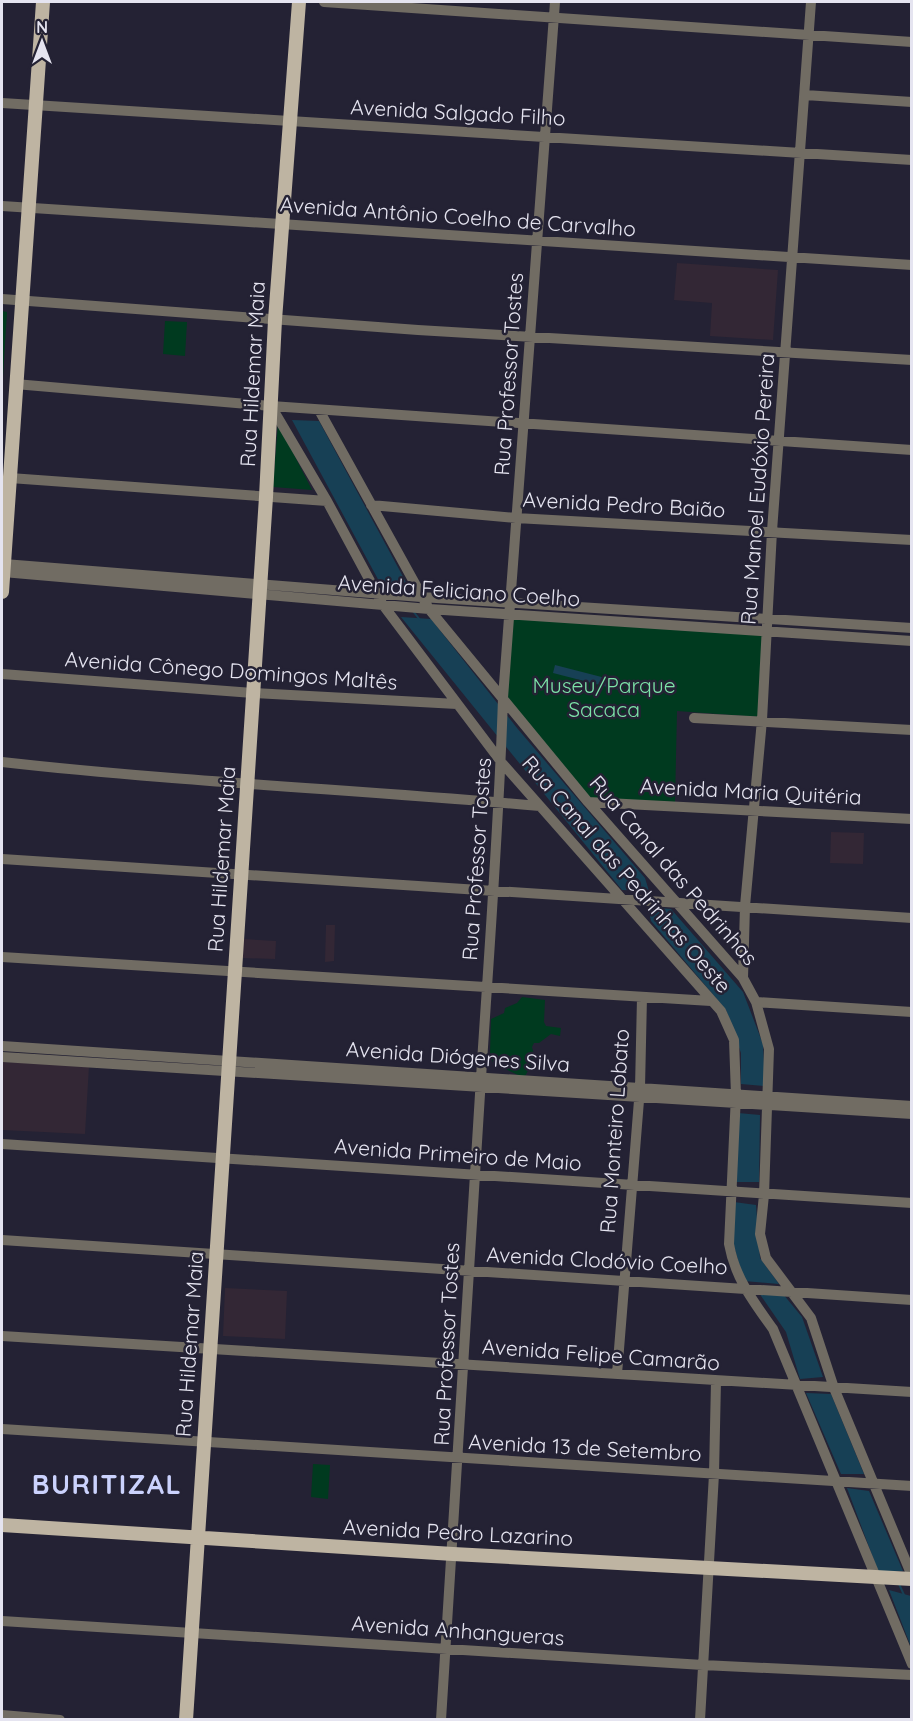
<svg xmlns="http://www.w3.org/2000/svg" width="913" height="1721" viewBox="0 0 913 1721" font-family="Quicksand,sans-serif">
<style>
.education{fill:#332735}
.green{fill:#003a1f}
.water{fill:#174055}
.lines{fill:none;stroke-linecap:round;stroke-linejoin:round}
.stream{stroke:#174055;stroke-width:2}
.minor{stroke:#716c63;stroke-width:10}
.major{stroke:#beb4a2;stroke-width:14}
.labels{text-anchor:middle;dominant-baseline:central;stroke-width:5;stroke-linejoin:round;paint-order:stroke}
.street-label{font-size:21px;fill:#e5e4f0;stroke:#242234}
.park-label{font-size:21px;fill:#7de3a9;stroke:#242234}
.district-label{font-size:27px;font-weight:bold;letter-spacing:1.5px;fill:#cbd2fd;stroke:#242234}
</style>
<rect width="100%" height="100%" fill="#242234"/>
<!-- education -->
<path class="education" d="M677,263L778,270L773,340L710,336L712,303L674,300Z
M831,832L864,833L863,864L830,863Z
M326,925H335L334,961L325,962Z
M243,939L276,941L275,959L242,958Z
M2,1062L89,1066L85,1134L2,1130Z
M225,1288L287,1291L285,1339L223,1336Z"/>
<!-- green -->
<path class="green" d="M2,311L7,312L2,393Z
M165,321L187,322L185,356L163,354Z
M278,423L312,490L273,487Z
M510,615L764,631L759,717L677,711L675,802L589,799L506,697Z
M522,997L545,1000L544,1022L546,1026L561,1028L560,1036L551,1034L539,1043H534L532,1047L535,1058L524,1078L493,1063L490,1053L491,1019L504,1013L505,1008L517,1003Z
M313,1464L330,1465L328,1499L311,1497Z"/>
<!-- water -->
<path class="water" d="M292,420L319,421L407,584L380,583Z
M401,617L431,619L517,728L645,878L649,891L622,890Z
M555,665L621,682L619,690L553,673Z
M648,907L671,909L743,992L763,1044L765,1086L741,1084V1053L726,1010L651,921Z
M738,1113L760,1115L759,1182H735Z
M734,1202L756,1205L760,1258L779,1284L744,1281L733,1243Z
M759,1293L783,1294L802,1317L823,1377L800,1379L786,1332Z
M806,1393L831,1394L864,1474H841Z
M847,1488L869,1491L903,1571H878Z
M889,1590L911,1596V1647Z"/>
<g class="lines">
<!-- stream -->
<path class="stream" d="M413,611L420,620
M899,1584L904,1595"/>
<!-- minor -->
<path class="minor" d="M324,2L912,42
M805,95L912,102
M2,103L912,160
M2,206L912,265
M2,299L418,330L912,360
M15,384L271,406L912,450
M271,406L327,501L383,605L502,763L721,1011L734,1040L736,1095L729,1244C735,1278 753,1301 773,1329L912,1664
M319,410L429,609L588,802L743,978L756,1002L769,1049L764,1195L760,1234L766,1258L811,1318L834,1388L912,1576
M10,478L327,501
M371,505L516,518L912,540
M4,564L421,597L912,628
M3,572L429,609L912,641
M2,674L253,693L457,704
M694,718L912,730
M2,762C181,782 361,790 540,806
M588,802L912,819
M2,859L912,918
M2,957L711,1001
M743,978L745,906L762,720L772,531L811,2
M756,1002L912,1012
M2,1046L912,1106
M2,1057L912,1114
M2,1144L912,1203
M2,1240L912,1300
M2,1336L912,1392
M617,1374L640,1088L642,997
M2,1429L912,1486
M2,1621L703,1665L912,1675
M2,1715L60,1720
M441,1720C455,1506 468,1292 481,1078C489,952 499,825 503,698L555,2
M700,1720L714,1474L716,1381"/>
<!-- major -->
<path class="major" d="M2,592L43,2
M2,1525L453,1554L912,1579
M186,1720L266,497L275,320L299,2"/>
</g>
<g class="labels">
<!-- street labels -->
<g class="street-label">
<text transform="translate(458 112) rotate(3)">Avenida Salgado Filho</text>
<text transform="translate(458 216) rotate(4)">Avenida Antônio Coelho de Carvalho</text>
<text transform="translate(252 374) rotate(-87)">Rua Hildemar Maia</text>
<text transform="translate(508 374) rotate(-86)">Rua Professor Tostes</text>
<text transform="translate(757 489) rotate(-86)">Rua Manoel Eudóxio Pereira</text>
<text transform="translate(624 504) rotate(3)">Avenida Pedro Baião</text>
<text transform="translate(459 590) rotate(4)">Avenida Feliciano Coelho</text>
<text transform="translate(231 670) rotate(4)">Avenida Cônego Domingos Maltês</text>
<text transform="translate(751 791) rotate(3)">Avenida Maria Quitéria</text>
<text transform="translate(221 859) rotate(-86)">Rua Hildemar Maia</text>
<text transform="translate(476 859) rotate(-86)">Rua Professor Tostes</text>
<text transform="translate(674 870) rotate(49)">Rua Canal das Pedrinhas</text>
<text transform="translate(627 874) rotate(49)">Rua Canal das Pedrinhas Oeste</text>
<text transform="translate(458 1056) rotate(4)">Avenida Diógenes Silva</text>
<text transform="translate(614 1131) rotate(-86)">Rua Monteiro Lobato</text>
<text transform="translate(458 1154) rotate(4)">Avenida Primeiro de Maio</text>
<text transform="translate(607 1260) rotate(3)">Avenida Clodóvio Coelho</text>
<text transform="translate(189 1344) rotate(-86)">Rua Hildemar Maia</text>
<text transform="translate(446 1344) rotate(-87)">Rua Professor Tostes</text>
<text transform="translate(601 1354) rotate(4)">Avenida Felipe Camarão</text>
<text transform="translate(585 1447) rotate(3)">Avenida 13 de Setembro</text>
<text transform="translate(458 1532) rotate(3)">Avenida Pedro Lazarino</text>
<text transform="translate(458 1630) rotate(4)">Avenida Anhangueras</text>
</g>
<!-- park labels -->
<g class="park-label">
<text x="604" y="685">Museu/Parque<tspan x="604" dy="24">Sacaca</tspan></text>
</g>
<!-- district labels -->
<g class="district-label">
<text x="107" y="1484">BURITIZAL</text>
</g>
</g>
<!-- border -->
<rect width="913" height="1721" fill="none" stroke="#e5e4f0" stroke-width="6"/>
<!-- north arrow -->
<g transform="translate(42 42)" stroke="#242234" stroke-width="4.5" paint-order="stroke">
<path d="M0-4.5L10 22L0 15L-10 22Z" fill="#e5e4f0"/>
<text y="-9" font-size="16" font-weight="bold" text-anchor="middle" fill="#e5e4f0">N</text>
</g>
</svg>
